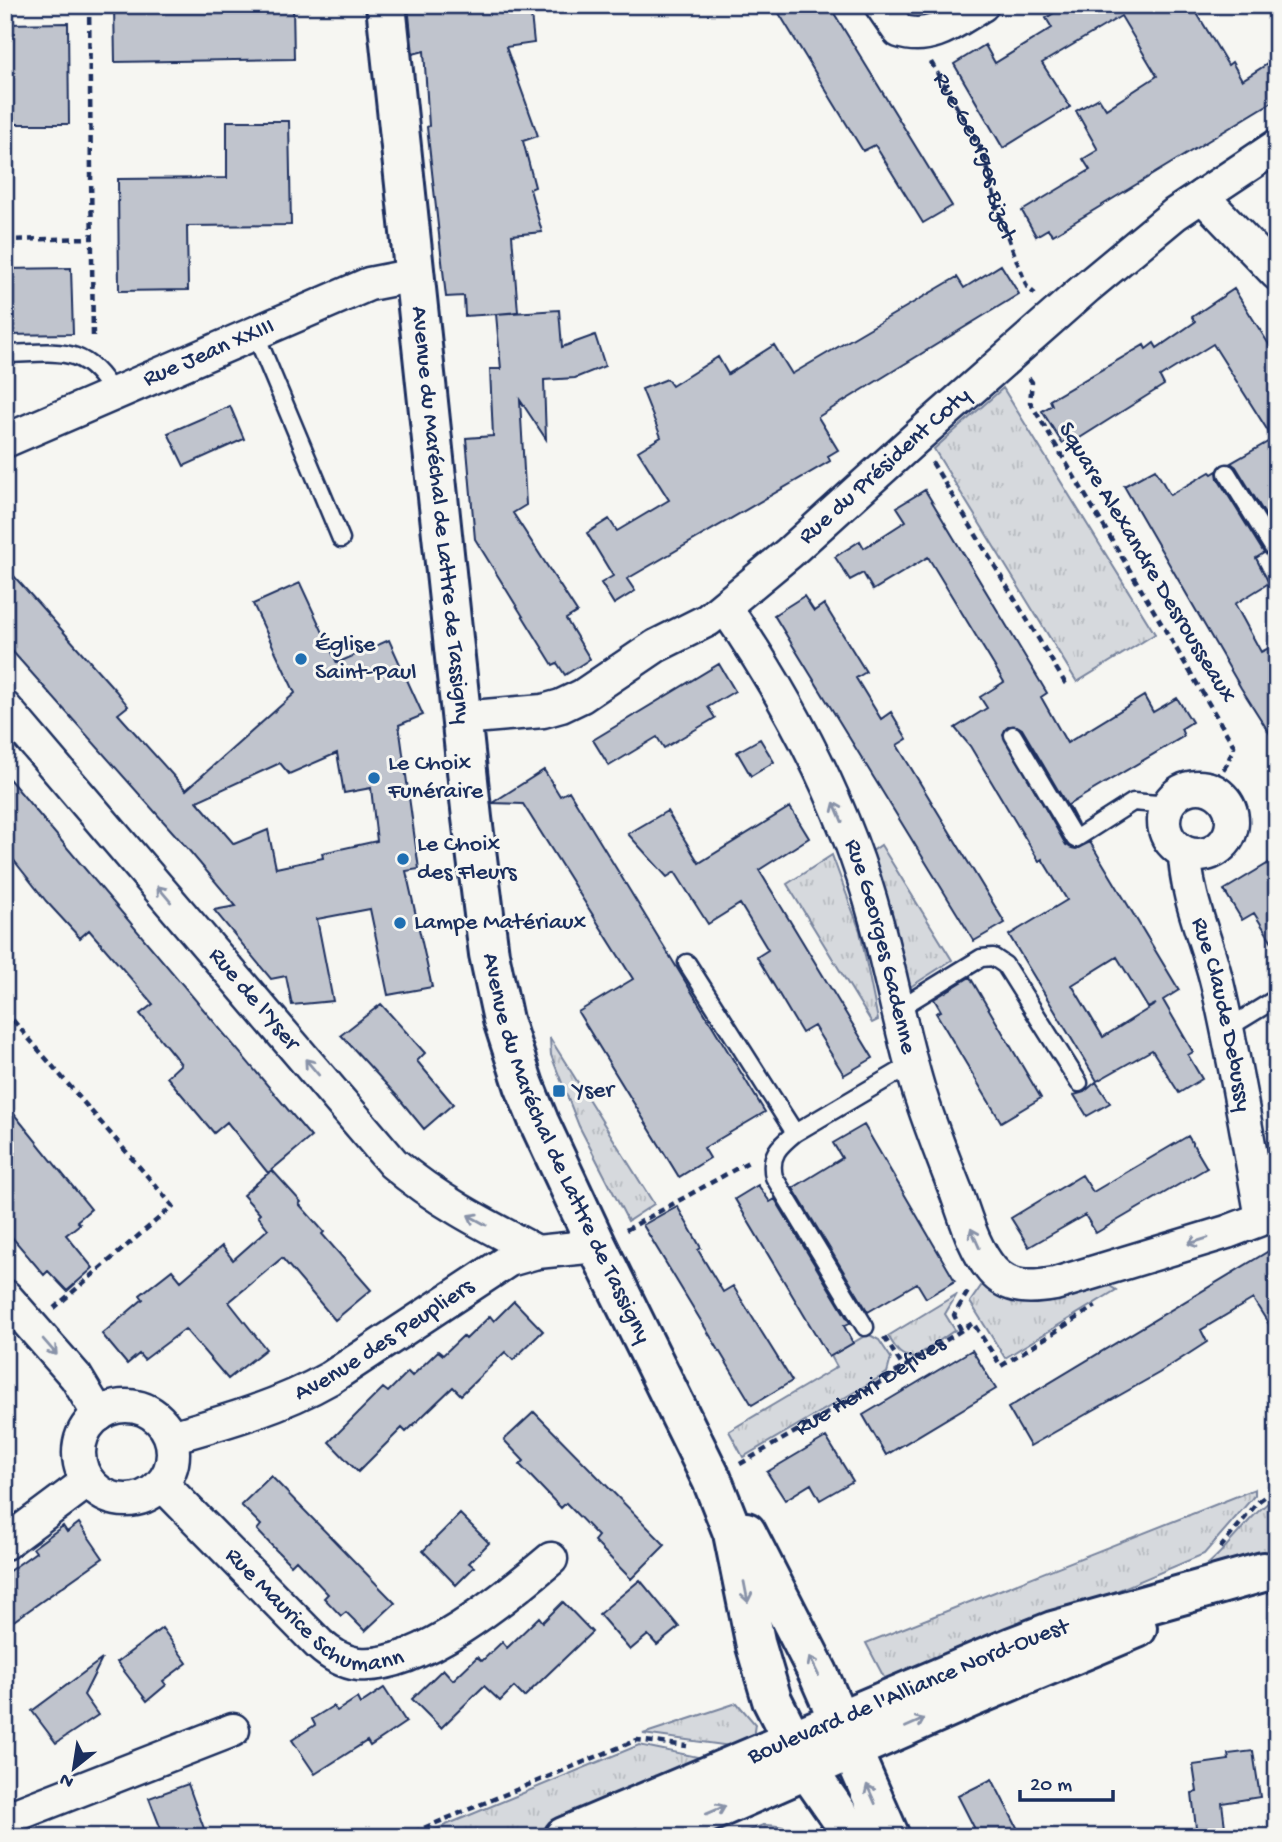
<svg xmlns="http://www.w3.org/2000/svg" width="1282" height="1842" viewBox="0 0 1282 1842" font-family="'Gochi Hand',sans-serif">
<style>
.grass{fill:url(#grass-tufts);stroke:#78849e;stroke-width:2}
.building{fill:#c0c4cd;stroke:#1b2f5e;stroke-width:2;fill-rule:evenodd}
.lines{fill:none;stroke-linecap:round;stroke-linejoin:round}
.lane-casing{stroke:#1b2f5e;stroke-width:21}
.street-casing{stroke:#1b2f5e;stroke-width:37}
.secondary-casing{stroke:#1b2f5e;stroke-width:44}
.path{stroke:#1b2f5e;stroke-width:4.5;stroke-dasharray:7 5;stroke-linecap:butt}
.lane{stroke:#f6f6f2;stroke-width:16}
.street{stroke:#f6f6f2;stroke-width:32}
.secondary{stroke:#f6f6f2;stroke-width:38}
.oneway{stroke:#8892a8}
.poi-dot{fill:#1f6fb2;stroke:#f6f6f2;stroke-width:2.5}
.labels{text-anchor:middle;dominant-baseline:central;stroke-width:6;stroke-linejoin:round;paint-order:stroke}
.street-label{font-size:24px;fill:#1b2f5e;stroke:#f6f6f2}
.poi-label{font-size:24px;fill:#1b2f5e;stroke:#f6f6f2;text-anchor:start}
</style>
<defs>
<pattern id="grass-tufts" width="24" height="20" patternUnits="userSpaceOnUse" patternTransform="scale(1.75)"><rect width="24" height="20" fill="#d6d9dd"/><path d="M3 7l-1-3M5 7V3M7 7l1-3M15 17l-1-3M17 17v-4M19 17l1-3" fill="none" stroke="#b7bbc0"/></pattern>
</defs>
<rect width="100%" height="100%" fill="#f6f6f2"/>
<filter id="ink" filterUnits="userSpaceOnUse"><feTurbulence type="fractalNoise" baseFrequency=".0143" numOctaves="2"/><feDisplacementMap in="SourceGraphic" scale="14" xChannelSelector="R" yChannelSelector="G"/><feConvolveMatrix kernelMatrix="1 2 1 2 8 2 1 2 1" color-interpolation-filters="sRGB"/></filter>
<g filter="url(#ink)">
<!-- grass -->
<path class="grass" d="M1003,388L1155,634L1077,682L934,449Z
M881,845L952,960L907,989L868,854Z
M832,855L860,931L878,1020L872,1023L787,884Z
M550,1038L654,1204L628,1221L579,1126L551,1055Z
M986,1279H1099L1116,1290L1005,1358L970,1302Z
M957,1294L945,1314L955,1330L914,1358C898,1356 897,1349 888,1336Z
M868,1334L879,1340L891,1358L887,1373L743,1457L729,1431L837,1367L831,1356Z
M1255,1489V1495L1204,1554L889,1687L866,1643Z
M1277,1496V1547L1205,1578L1194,1575C1226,1554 1245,1518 1277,1496Z
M737,1703L755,1724L753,1738L745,1748L643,1734Z
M639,1745L722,1762L553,1825L532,1837H417Z
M763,1825C778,1825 792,1827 805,1837H733Z"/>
<!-- building -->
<path class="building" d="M114,5H293L294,59L115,62Z
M408,5H530L534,43L506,47L538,136L523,141L535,187L530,189L542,232L512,235L518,312L496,314L559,310L562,347L595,335L605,366L575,378L544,380L546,439L520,400L526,505L513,513L577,612L566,619L590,659L565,675L557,663L553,665L475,539L466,438L493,436L490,369H501L496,314L465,316L464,296L446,297L427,127L429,126L424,51L413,54Z
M774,5H829L952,206L923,223L875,145L863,151Z
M1067,5H1192L1228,65L1232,62L1242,80L1269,63L1277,76V99L1053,235L1048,229L1036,236L1022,211L1090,170L1083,159L1098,150L1076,111L1099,98L1106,109L1157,76L1121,16L1042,63L1070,107L1003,148L954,64L985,45L995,63L1052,28L1046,18Z
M68,23L69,124H5V24Z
M227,121H289L291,225L187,226L188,290L119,291L118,179L227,178Z
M1001,265L1019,294L818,417L838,450L828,456L830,461L627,579L635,591L614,604L601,583L613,576L587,533L609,519L617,531L669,500L638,451L661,437L642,389L667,379L672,386L718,357L728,374L774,345L792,374L957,277L964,288Z
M71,268L73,334L5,335V269Z
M1234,289L1277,357V534L1236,467L1231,463L1273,439L1213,344L1160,377L1164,385L1075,441L1072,437L1062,443L1042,411L1052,405L1050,400L1144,345L1146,349L1154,343L1157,348L1195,322L1192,317Z
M230,406L244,439L184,466L168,433Z
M1155,469L1170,495L1210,472L1212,474L1217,471L1218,479L1264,553L1256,558L1269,583L1235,604L1261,652L1277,644V745L1241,688L1124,486Z
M925,490L1047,693L1041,697L1067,743L1144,696L1153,712L1177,698L1192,722L1181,729L1184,736L1068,805L1078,824L1022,729L1017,726H1008L1003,734L1066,845L1076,849L1090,842L1179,990L1163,1000L1193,1052L1188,1055L1202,1079L1179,1093L1152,1050L1097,1081L1009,935L1067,900L1042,859L1039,861L970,746L955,728L987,708L980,697L1004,682L928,557L873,590L863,573L850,580L835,557L860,541L864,548L906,521L897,507ZM1117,957L1148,1008L1156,1004L1103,1037L1072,985Z
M5,566L116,691L128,706L118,714L186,790L295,693L253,604L300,583L337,663L389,640L423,715L399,725L419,869L406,871L432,987L388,995L370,909L317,919L333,1001L292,1005L286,976L271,979L214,910L236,906L187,848L5,643ZM337,753L344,793L371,788L377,841L322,853L323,858L276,868L268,830L234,844L197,801L280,763L289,774Z
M804,596L814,611L824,604L866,672L856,678L881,719L891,712L907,739L897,745L1005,923L974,941L774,615Z
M719,664L735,691L708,707L715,718L664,748L657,737L609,766L593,740Z
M760,739L774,762L751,776L737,752Z
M544,770L560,796L569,791L765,1112L704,1148L710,1158L679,1177L578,1012L633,979L523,804L492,803Z
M5,774L311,1137L268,1173L227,1122L214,1133L167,1077L181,1064L140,1014L153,1004L89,930L80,938L46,901L5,849Z
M790,807L809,838L759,870L873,1058L844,1075L814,1026L802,1033L757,957L768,950L740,904L708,924L675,872L667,877L628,834L667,811L699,863Z
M1277,858V950L1254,913L1242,920L1224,890Z
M970,977L1041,1098L1001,1122L936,1013L941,1011L934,999Z
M381,1004L425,1053L417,1061L453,1104L424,1129L397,1096L341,1035Z
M1096,1082L1110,1103L1087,1116L1074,1095L1084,1092Z
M5,1103L91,1209L77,1221L80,1224L66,1235L93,1268L67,1291L48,1271L44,1275L5,1229Z
M864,1125L955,1281L926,1298L917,1283L868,1312L793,1188L842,1158L833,1143Z
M1188,1136L1207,1168L1096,1233L1085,1215L1029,1247L1011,1218L1082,1175L1093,1192Z
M272,1170L301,1202L299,1204L324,1232L322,1234L371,1290L335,1320L282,1258L229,1302L266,1349L228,1379L185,1329L144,1360L139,1354L127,1364L102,1334L143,1299L140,1295L172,1270L181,1281L222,1246L233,1260L268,1229L258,1216L260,1214L243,1195Z
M758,1185L770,1202L775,1199L850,1323L844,1326L853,1343L829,1357L735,1199Z
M677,1206L701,1248L698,1250L723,1292L733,1286L792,1381L752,1405L643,1225Z
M1277,1246V1337L1253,1299L1201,1330L1207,1342L1159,1373L1030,1446L1008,1408Z
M514,1301L543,1331L513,1360L505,1352L461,1395L453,1387L406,1432L402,1428L358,1472L329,1442L383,1388L388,1392L408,1372L412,1376L438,1351L443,1355L463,1336L466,1339L490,1316L494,1321Z
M972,1350L996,1389L886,1455L863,1415Z
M534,1412L665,1545L631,1579L594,1541L598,1536L566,1503L561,1508L520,1465L524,1461L504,1440Z
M826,1437L853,1481L820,1500L811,1484L785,1500L767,1472Z
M271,1476L395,1603L365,1631L346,1612L341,1616L324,1598L328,1594L296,1560L291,1565L274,1548L257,1530L261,1525L241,1505Z
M460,1514L489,1543L469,1563L474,1567L456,1585L423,1551Z
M79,1523L103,1558L5,1627V1574L36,1552L33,1548L63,1526L67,1532Z
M640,1580L679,1627L657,1645L648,1635L630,1650L599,1614Z
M563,1602L592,1632L524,1697L514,1687L500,1701L484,1686L441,1728L412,1699L443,1669L453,1680L477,1657L482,1661L502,1642L507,1648L539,1617L543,1622Z
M162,1628L187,1663L163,1681L166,1685L147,1701L117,1662Z
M102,1659L84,1695L98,1715L56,1743L32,1711Z
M384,1688L406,1722L370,1746L367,1741L315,1774L292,1740L315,1725L312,1719L333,1706L337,1711L357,1698L360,1704Z
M1253,1751L1260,1797L1222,1803L1226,1835L1197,1837L1192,1793L1197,1792L1193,1765L1229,1760L1228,1754Z
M992,1779L1022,1837H979L958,1796Z
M188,1784L207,1837H164L149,1798Z"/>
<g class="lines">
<defs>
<path id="lane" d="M255,333L341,539
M5,354C57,353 85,343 113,394
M1227,473L1277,554
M1013,735L1075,839L1133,802L1169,805
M687,963L795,1133
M898,1009L981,958L993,957L1005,965L1079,1083
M1228,1028L1277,998
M865,1327L774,1177C769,1155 779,1146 795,1133L912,1064"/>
<g id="street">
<path d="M881,5L899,31C931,42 955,21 982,5"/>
<path d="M1202,196L1277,274"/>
<path id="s3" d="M5,441L369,284L415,275"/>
<path id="s4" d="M725,607C791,703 846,807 876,920C892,978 902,1037 920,1094C931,1128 944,1161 957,1194C966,1219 974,1249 992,1270C1009,1290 1032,1288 1055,1284L1227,1232L1277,1213"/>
<path id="s5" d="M5,708L393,1163C436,1200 487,1226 537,1252"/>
<path id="s6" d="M461,718L543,711L561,706L582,696L656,646L708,620L789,553L917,437L1087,287L1175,214L1277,146"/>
<circle cx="1198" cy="821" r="34"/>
<path id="s7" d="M1185,853C1186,899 1208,942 1218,987C1236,1063 1248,1141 1262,1218"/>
<path d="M5,1296L76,1377L99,1415"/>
<circle cx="126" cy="1453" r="47"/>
<path id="s8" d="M171,1437C225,1422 281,1406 330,1378L509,1260L537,1252L597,1246"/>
<path id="s9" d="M162,1484L319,1644C330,1654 343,1662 358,1664C419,1670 507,1596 551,1559"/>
<path d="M5,1543L88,1481"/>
<path d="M5,1819L233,1730"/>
</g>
<g id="secondary">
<path id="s10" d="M386,5L472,818L489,954L503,1020L524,1085L539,1122L597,1246L712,1480L733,1533L756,1646L772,1700L808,1771L854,1837"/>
<path d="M746,1532L818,1673L890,1837"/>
<path id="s11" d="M564,1837L1012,1647L1053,1631L1263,1572"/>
<path d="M653,1837L970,1698L1137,1628"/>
</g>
</defs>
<!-- lane casing -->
<use href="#lane" class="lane-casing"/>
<!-- street casing -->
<use href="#street" class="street-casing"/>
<!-- secondary casing -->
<use href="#secondary" class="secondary-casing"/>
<!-- path -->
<g class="path">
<path d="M89,5L93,340"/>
<path id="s1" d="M931,62L985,157L997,209L1027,287L1035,294"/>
<path d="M5,240L93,238"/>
<path d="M1029,378L1032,382L1030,402L1234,746L1227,764L1209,790"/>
<path d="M932,462L1067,686"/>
<path d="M5,1011L173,1206L54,1308"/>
<path d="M626,1230L750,1161"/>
<path d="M961,1330L954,1315L970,1288"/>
<path d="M884,1337L903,1367"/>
<path id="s2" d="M740,1464L874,1386L973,1323L1001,1366L1096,1306"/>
<path d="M1220,1548L1259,1501L1277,1488"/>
<path d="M402,1837L637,1740L687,1746"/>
</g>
<!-- lane -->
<use href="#lane" class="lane"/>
<!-- street -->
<use href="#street" class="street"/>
<!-- secondary -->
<use href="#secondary" class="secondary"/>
</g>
<!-- one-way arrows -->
<defs><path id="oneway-shaft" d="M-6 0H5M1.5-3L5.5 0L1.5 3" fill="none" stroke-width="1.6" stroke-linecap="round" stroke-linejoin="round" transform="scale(1.75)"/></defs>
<g class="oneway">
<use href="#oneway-shaft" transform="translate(838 812) rotate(-113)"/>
<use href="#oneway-shaft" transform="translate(164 894) rotate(-130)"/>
<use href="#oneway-shaft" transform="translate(312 1067) rotate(-130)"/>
<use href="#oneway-shaft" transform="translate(477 1220) rotate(-151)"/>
<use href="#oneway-shaft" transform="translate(975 1238) rotate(-114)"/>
<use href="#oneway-shaft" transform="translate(1198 1241) rotate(163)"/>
<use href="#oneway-shaft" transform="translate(50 1347) rotate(49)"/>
<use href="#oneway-shaft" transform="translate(746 1592) rotate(79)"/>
<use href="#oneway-shaft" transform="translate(814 1666) rotate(-116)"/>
<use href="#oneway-shaft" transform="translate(915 1723) rotate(-24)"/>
<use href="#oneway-shaft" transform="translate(871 1794) rotate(-114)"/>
<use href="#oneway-shaft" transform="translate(716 1810) rotate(-23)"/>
</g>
</g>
<!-- markers -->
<g class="poi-dot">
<circle cx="301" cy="659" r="7"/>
<circle cx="374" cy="778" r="7"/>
<circle cx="403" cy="859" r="7"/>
<circle cx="400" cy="923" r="7"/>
<rect x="552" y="1084" width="14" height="14" rx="3.5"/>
</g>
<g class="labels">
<!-- street labels -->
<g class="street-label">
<text stroke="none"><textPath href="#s1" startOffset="105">Rue Georges Bizet</textPath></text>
<text stroke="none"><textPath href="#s3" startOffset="222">Rue Jean XXIII</textPath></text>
<text stroke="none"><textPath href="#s6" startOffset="506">Rue du Président Coty</textPath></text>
<text stroke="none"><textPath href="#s10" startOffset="513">Avenue du Maréchal de Lattre de Tassigny</textPath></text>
<text transform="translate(1146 563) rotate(59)">Square Alexandre Desrousseaux</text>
<text stroke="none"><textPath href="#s4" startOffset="376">Rue Georges Gadenne</textPath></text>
<text stroke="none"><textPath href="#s5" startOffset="383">Rue de l'Yser</textPath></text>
<text stroke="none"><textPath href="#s7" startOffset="166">Rue Claude Debussy</textPath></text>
<text stroke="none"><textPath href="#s10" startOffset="1164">Avenue du Maréchal de Lattre de Tassigny</textPath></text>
<text stroke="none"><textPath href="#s8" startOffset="236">Avenue des Peupliers</textPath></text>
<text stroke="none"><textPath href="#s2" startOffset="152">Rue Henri Defives</textPath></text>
<text stroke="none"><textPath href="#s9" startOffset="205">Rue Maurice Schumann</textPath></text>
<text stroke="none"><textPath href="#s11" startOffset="374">Boulevard de l'Alliance Nord-Ouest</textPath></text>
</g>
<!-- poi labels -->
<g class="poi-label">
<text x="315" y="645">Église<tspan x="315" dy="28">Saint-Paul</tspan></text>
<text x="388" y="764">Le Choix<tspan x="388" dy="28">Funéraire</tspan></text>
<text x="417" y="845">Le Choix<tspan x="417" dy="28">des Fleurs</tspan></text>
<text x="414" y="923">Lampe Matériaux</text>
<text x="573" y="1091">Yser</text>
</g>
</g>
<!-- margin -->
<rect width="1282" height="1842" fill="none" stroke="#f6f6f2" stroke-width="28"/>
<rect x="14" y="14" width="1254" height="1814" fill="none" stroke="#1b2f5e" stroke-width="2.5" filter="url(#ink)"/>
<!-- north arrow -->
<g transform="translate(74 1768) rotate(210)" stroke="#f6f6f2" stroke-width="5" paint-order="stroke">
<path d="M0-5L12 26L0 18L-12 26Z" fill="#1b2f5e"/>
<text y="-10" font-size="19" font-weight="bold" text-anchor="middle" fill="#1b2f5e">N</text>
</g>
<!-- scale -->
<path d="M1020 1790v10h93v-10" fill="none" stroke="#1b2f5e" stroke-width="3.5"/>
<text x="1030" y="1790" font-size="21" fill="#1b2f5e" stroke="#f6f6f2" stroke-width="5" paint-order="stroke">20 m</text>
</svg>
